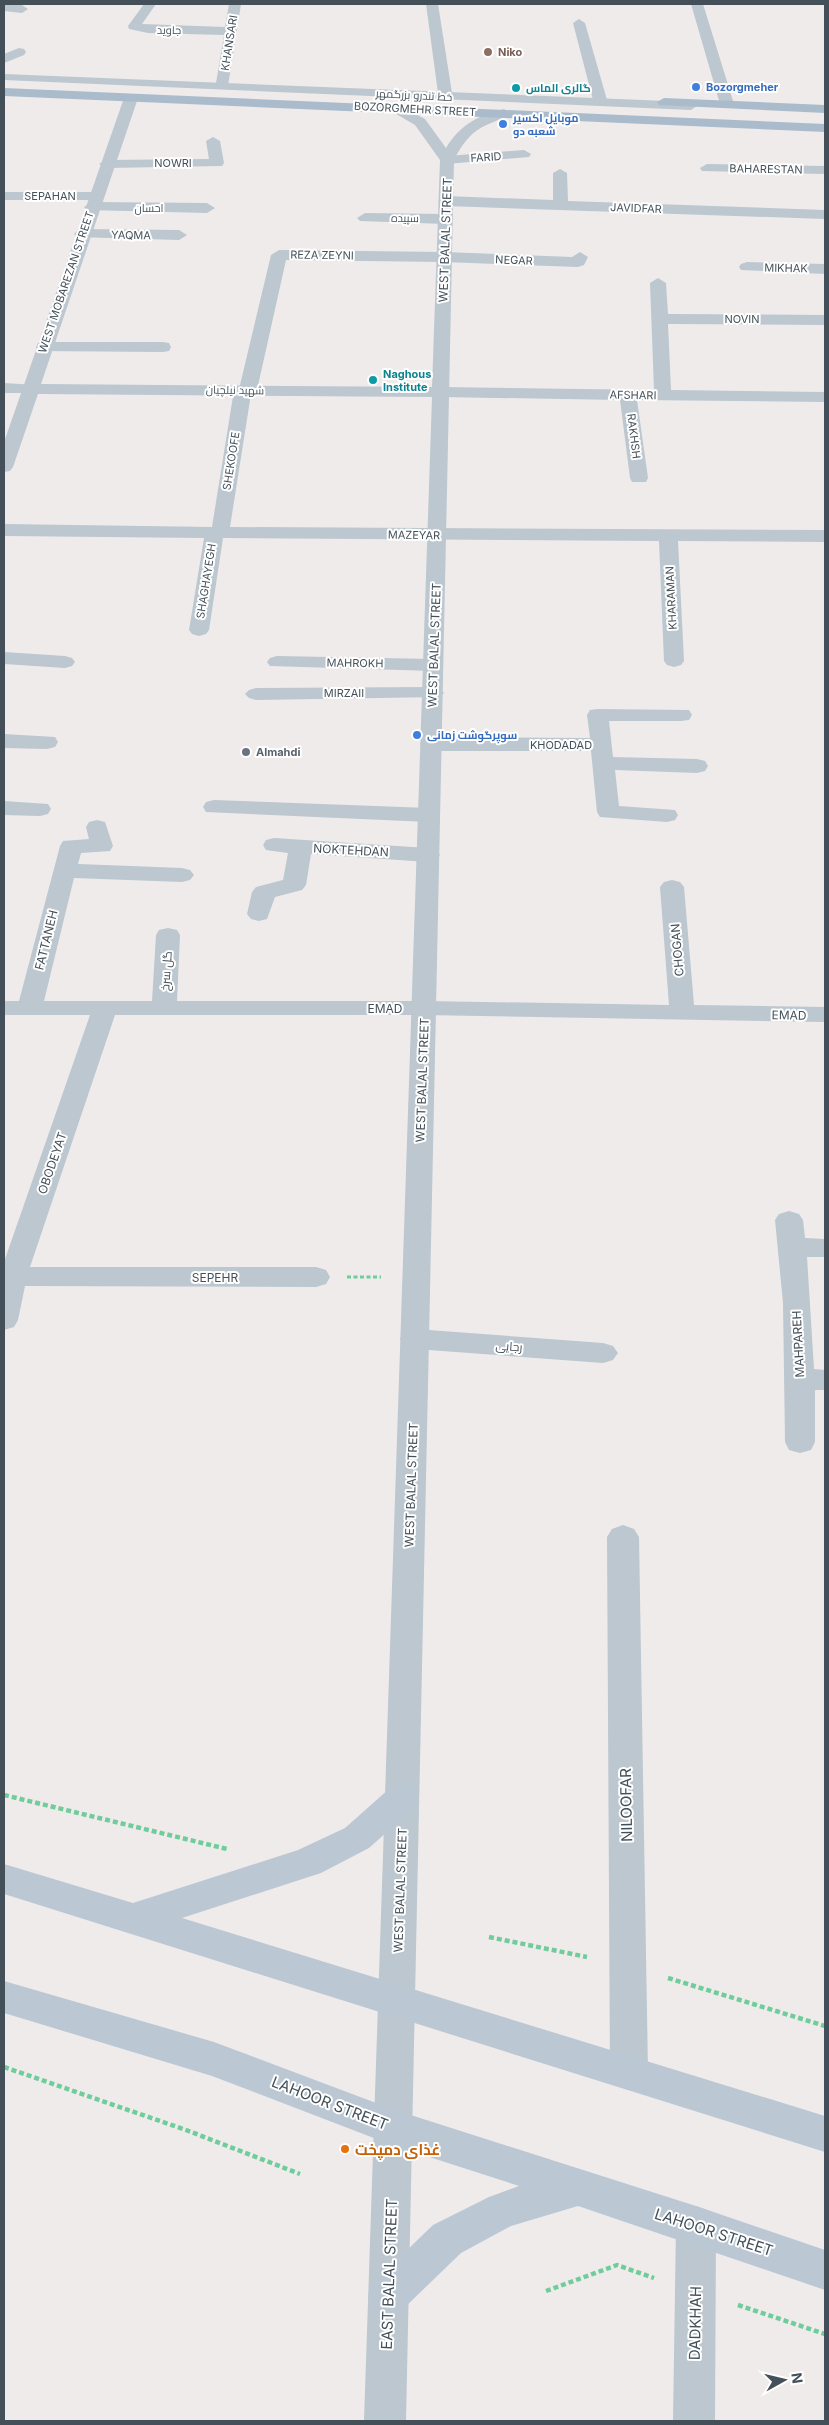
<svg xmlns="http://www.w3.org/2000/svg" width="829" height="2425" viewBox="0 0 829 2425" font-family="Inter,Cairo,sans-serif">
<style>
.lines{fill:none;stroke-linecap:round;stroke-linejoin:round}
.path-far1{stroke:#6fcc9b;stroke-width:3;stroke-dasharray:4 2.5;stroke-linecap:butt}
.path{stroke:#6fcc9b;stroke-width:4.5;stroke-dasharray:5 3;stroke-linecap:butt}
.service{fill:#bcc7cf;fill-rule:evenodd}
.minor{fill:#bcc7cf;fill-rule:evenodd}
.tertiary{fill:#bcc7cf;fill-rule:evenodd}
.secondary{fill:#bbc8d4;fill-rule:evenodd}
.primary{fill:#aabccc;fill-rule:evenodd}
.education-dot{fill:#8d6e63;stroke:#fff;stroke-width:2}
.shop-dot{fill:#3f7fe0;stroke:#fff;stroke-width:2}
.culture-dot{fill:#0f9aa8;stroke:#fff;stroke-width:2}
.worship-dot{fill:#6b7280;stroke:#fff;stroke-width:2}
.food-dot{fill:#e8710a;stroke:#fff;stroke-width:2}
.labels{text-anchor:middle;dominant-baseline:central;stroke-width:4;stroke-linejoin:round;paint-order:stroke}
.far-street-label{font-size:11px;fill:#445059;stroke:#fff}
.far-education-label{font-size:11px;font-weight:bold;fill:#785e54;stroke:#fff;text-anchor:start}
.far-shop-label{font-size:11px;font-weight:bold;fill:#366cbe;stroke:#fff;text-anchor:start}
.far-culture-label{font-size:11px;font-weight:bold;fill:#0d838f;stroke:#fff;text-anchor:start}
.far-worship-label{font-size:11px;font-weight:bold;fill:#5b616d;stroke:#fff;text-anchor:start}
.street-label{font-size:12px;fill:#445059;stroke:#fff}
.near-street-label{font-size:15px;fill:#445059;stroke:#fff}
.near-food-label{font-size:15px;font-weight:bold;fill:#c56008;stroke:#fff;text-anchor:start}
</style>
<rect width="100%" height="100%" fill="#efebeb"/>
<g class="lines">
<!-- path-far1 -->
<path class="path-far1" d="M347,1277H381"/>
<!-- path -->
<path class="path" d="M4,1795L227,1849
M489,1937L587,1957
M668,1978L825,2026
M4,2067L186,2130L300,2174
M546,2291L617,2265L654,2278
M738,2305L825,2334"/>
<!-- service -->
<path class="service" d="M4,74L691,102L697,106L691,110L4,80Z"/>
<!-- minor -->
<path class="minor" d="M4,4L22,5L28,9L22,13L4,11Z
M144,4H156L142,24L225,27L229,4H241L228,86H218L216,83L224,35L148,33L129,29L128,26Z
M426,4H438L452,93L445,97L438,93Z
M691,4H703L734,104L732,107L727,108L720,104Z
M579,19L585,23L607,100L605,103H595L593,100L573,23Z
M19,48L24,49L26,52L24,55L4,63V54Z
M213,137L220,141L224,163L222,166L106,168L99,164L106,160L209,159L206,141Z
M524,150L531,154L529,157L447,164L440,160L447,156Z
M707,164L825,166V174L702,171L700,168Z
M560,169L567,173L568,201L825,210V219L446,206L438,201L446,196L553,200V173Z
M4,192H95L102,196L95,200H4Z
M92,202L207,203L215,208L207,213L87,210L84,207Z
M365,213L446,214L454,219L446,224L360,221L357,218Z
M82,229L179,230L187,235L179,240L77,237L74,234L77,231Z
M279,250L444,252L572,257L580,252L588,257L584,265L578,267L444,262L286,260L257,390L251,394L230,527L825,530V542L678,541L684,661L681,665L674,667L667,665L664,661L659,541L223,538L209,630L206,634L199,636L192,634L189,630L204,538L4,536V524L212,527L234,390L240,385L271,255Z
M747,262L825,264V274L741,270L739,267L741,264Z
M658,278L666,283L668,314L825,315V325L668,324L671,390L825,392V402L637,400L648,478L646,482H632L630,478L620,400L441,397L435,396L432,392L435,388L441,387L654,390L650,283Z
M44,342H163L169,343L171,347L169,351L163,352L38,351L36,347L38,343Z
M4,383L36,385L39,389L36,393H4Z
M4,652L65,656L72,658L75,662L72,666L65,668L4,664Z
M277,656L433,659L440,661L443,665L440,669L433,671L270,666L267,662L270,658Z
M433,687L440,689L444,693L440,697L256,700L249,698L245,694L249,690L256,688Z
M598,709L689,710L692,715L689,720L681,721H609L613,757L697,759L705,761L708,766L705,771L697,773L615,770L619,806L675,810L678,815L675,820L667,822L600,817L597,812L591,751H431L423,749L420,744L423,739L431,737L590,738L587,715L590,710Z
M4,734L55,737L58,742L55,747L47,749L4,748Z
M214,800L429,808L437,810L440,815L437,820L429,822L206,812L203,807L206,802Z
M4,801L48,804L51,809L48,814L40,816L4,815Z
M97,820L105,822L113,846L110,851L81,853L78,864L182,868L190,870L194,875L190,880L182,882L74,878L44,1001H152L156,935L159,930L168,928L177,930L180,935L177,1001H424L669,1005L660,887L664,882L672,880L680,882L684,887L694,1005L825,1007V1022L424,1015H115L30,1267H316L326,1270L330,1277L326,1284L316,1287L25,1286L18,1320L14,1327L4,1330V1262L90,1015H4V1001H19L60,846L63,841L89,839L86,827L89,822Z
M274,838L428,848L436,850L440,855L436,860L428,862L311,854L306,885L302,890L275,897L267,919L259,921L251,919L247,914L252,892L256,887L283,880L288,853L266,850L263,845L266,840Z
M789,1211L799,1214L803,1220L805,1238L825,1239V1257H807L814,1369L825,1370V1390H815V1442L811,1450L800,1453L789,1450L785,1442L783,1303L775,1220L779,1214Z
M415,1329L603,1343L613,1346L618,1353L613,1360L603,1363L415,1349L405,1346L400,1339L405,1332Z
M623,1525L634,1529L639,1537L648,2073L642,2085L629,2090L616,2085L610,2073L607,1537L612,1529Z
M696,2206L710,2211L716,2225L715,2421H673L676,2225L682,2211Z"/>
<!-- tertiary -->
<path class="tertiary" d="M131,94L138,98L41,384L432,387L440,160L415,125L386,108L393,104L398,105L425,119L446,148C460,125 478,115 504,109L511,113L509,116C479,127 469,131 454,160L406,2421H364L432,397L38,394L13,467L10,471L4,472V442L124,98Z"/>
<!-- secondary -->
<path class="secondary" d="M402,1784L414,1788L419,1798L414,1808L369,1848L321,1873L182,1918L825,2116V2152L4,1894V1864L133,1903L298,1850L345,1828L390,1788Z
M4,1981L214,2042L392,2109L696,2206L825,2250V2290L578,2206L511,2226L461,2253L402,2310L388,2316L374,2310L368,2296L374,2282L433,2225L489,2197L519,2186L392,2145L212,2076L4,2013Z"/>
<!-- primary -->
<path class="primary" d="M4,88L825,124V132L4,96Z
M664,98L825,105V113L659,105L657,102Z"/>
</g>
<!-- markers -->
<circle class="education-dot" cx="488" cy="52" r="5"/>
<g class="shop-dot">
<circle cx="696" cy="87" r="5"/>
<circle cx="503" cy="124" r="5"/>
<circle cx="417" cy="735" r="5"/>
</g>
<g class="culture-dot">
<circle cx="516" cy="88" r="5"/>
<circle cx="373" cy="380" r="5"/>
</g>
<circle class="worship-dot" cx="246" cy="752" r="5"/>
<circle class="food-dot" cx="345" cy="2149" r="5"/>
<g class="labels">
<!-- far-street labels -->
<g class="far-street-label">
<text transform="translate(169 30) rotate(1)">جاوید</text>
<text transform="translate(229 43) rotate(-81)">KHANSARI</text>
<text transform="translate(414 95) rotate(3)">خط تندرو بزرگمهر</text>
<text transform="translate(415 109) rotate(3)">BOZORGMEHR STREET</text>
<text transform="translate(486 157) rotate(-4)">FARID</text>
<text x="173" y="163">NOWRI</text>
<text transform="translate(766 169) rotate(1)">BAHARESTAN</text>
<text x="50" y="196">SEPAHAN</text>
<text x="149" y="208">احسان</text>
<text transform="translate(636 208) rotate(2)">JAVIDFAR</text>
<text transform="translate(405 218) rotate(1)">سپیده</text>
<text transform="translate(131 235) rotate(1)">YAQMA</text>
<text transform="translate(322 255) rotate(1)">REZA ZEYNI</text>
<text transform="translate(514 260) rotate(2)">NEGAR</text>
<text transform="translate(786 268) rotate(1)">MIKHAK</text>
<text transform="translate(66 282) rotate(-71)">WEST MOBAREZAN STREET</text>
<text x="742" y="319">NOVIN</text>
<text transform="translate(235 390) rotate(1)">شهید نیلچیان</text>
<text transform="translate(633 395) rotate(1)">AFSHARI</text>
<text transform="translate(634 436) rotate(83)">RAKHSH</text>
<text transform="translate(231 461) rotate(-81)">SHEKOOFE</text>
<text transform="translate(414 535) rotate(1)">MAZEYAR</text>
<text transform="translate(206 581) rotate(-81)">SHAGHAYEGH</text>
<text transform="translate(671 598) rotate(-93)">KHARAMAN</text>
<text transform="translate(355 663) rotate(1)">MAHROKH</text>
<text x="344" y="693">MIRZAII</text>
<text x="561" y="745">KHODADAD</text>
</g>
<!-- far-education labels -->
<g class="far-education-label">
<text x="498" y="52">Niko</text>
</g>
<!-- far-shop labels -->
<g class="far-shop-label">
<text x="706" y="87">Bozorgmeher</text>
<text x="513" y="118">موبایل اکسیر<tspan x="513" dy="13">شعبه دو</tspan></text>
<text x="427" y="735">سوپرگوشت زمانی</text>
</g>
<!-- far-culture labels -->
<g class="far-culture-label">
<text x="526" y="88">گالری الماس</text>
<text x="383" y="374">Naghous<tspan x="383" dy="13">Institute</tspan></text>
</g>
<!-- far-worship labels -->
<g class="far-worship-label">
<text x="256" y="752">Almahdi</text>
</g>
<!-- street labels -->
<g class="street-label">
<text transform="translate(445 240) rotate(-88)">WEST BALAL STREET</text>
<text transform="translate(434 645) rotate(-88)">WEST BALAL STREET</text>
<text transform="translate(351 850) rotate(3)">NOKTEHDAN</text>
<text transform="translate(46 940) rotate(-76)">FATTANEH</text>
<text transform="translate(677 950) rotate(-95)">CHOGAN</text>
<text transform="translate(166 971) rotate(-86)">گل سرخ</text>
<text x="385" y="1008">EMAD</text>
<text transform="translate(789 1015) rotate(1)">EMAD</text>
<text transform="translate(422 1080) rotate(-88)">WEST BALAL STREET</text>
<text transform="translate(52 1163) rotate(-71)">OBODEYAT</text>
<text x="215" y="1277">SEPEHR</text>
<text transform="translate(798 1344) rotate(-93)">MAHPAREH</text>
<text transform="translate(509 1346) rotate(4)">رجایی</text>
<text transform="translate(411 1485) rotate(-88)">WEST BALAL STREET</text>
<text transform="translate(400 1890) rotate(-88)">WEST BALAL STREET</text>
</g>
<!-- near-street labels -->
<g class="near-street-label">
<text transform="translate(626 1805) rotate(-91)">NILOOFAR</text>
<text transform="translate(330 2103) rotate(21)">LAHOOR STREET</text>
<text transform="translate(714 2232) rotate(18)">LAHOOR STREET</text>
<text transform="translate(389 2274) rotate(-88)">EAST BALAL STREET</text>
<text transform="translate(695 2323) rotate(-89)">DADKHAH</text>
</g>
<!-- near-food labels -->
<g class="near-food-label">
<text x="355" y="2149">غذای دمپخت</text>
</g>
</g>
<!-- border -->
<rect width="829" height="2425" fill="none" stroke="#445059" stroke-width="10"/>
<!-- north arrow -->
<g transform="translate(784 2380) rotate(82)" stroke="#ffffff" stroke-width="4" paint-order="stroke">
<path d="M0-4L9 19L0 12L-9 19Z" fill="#445059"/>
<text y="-8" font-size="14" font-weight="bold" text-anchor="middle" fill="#445059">N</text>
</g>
</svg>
